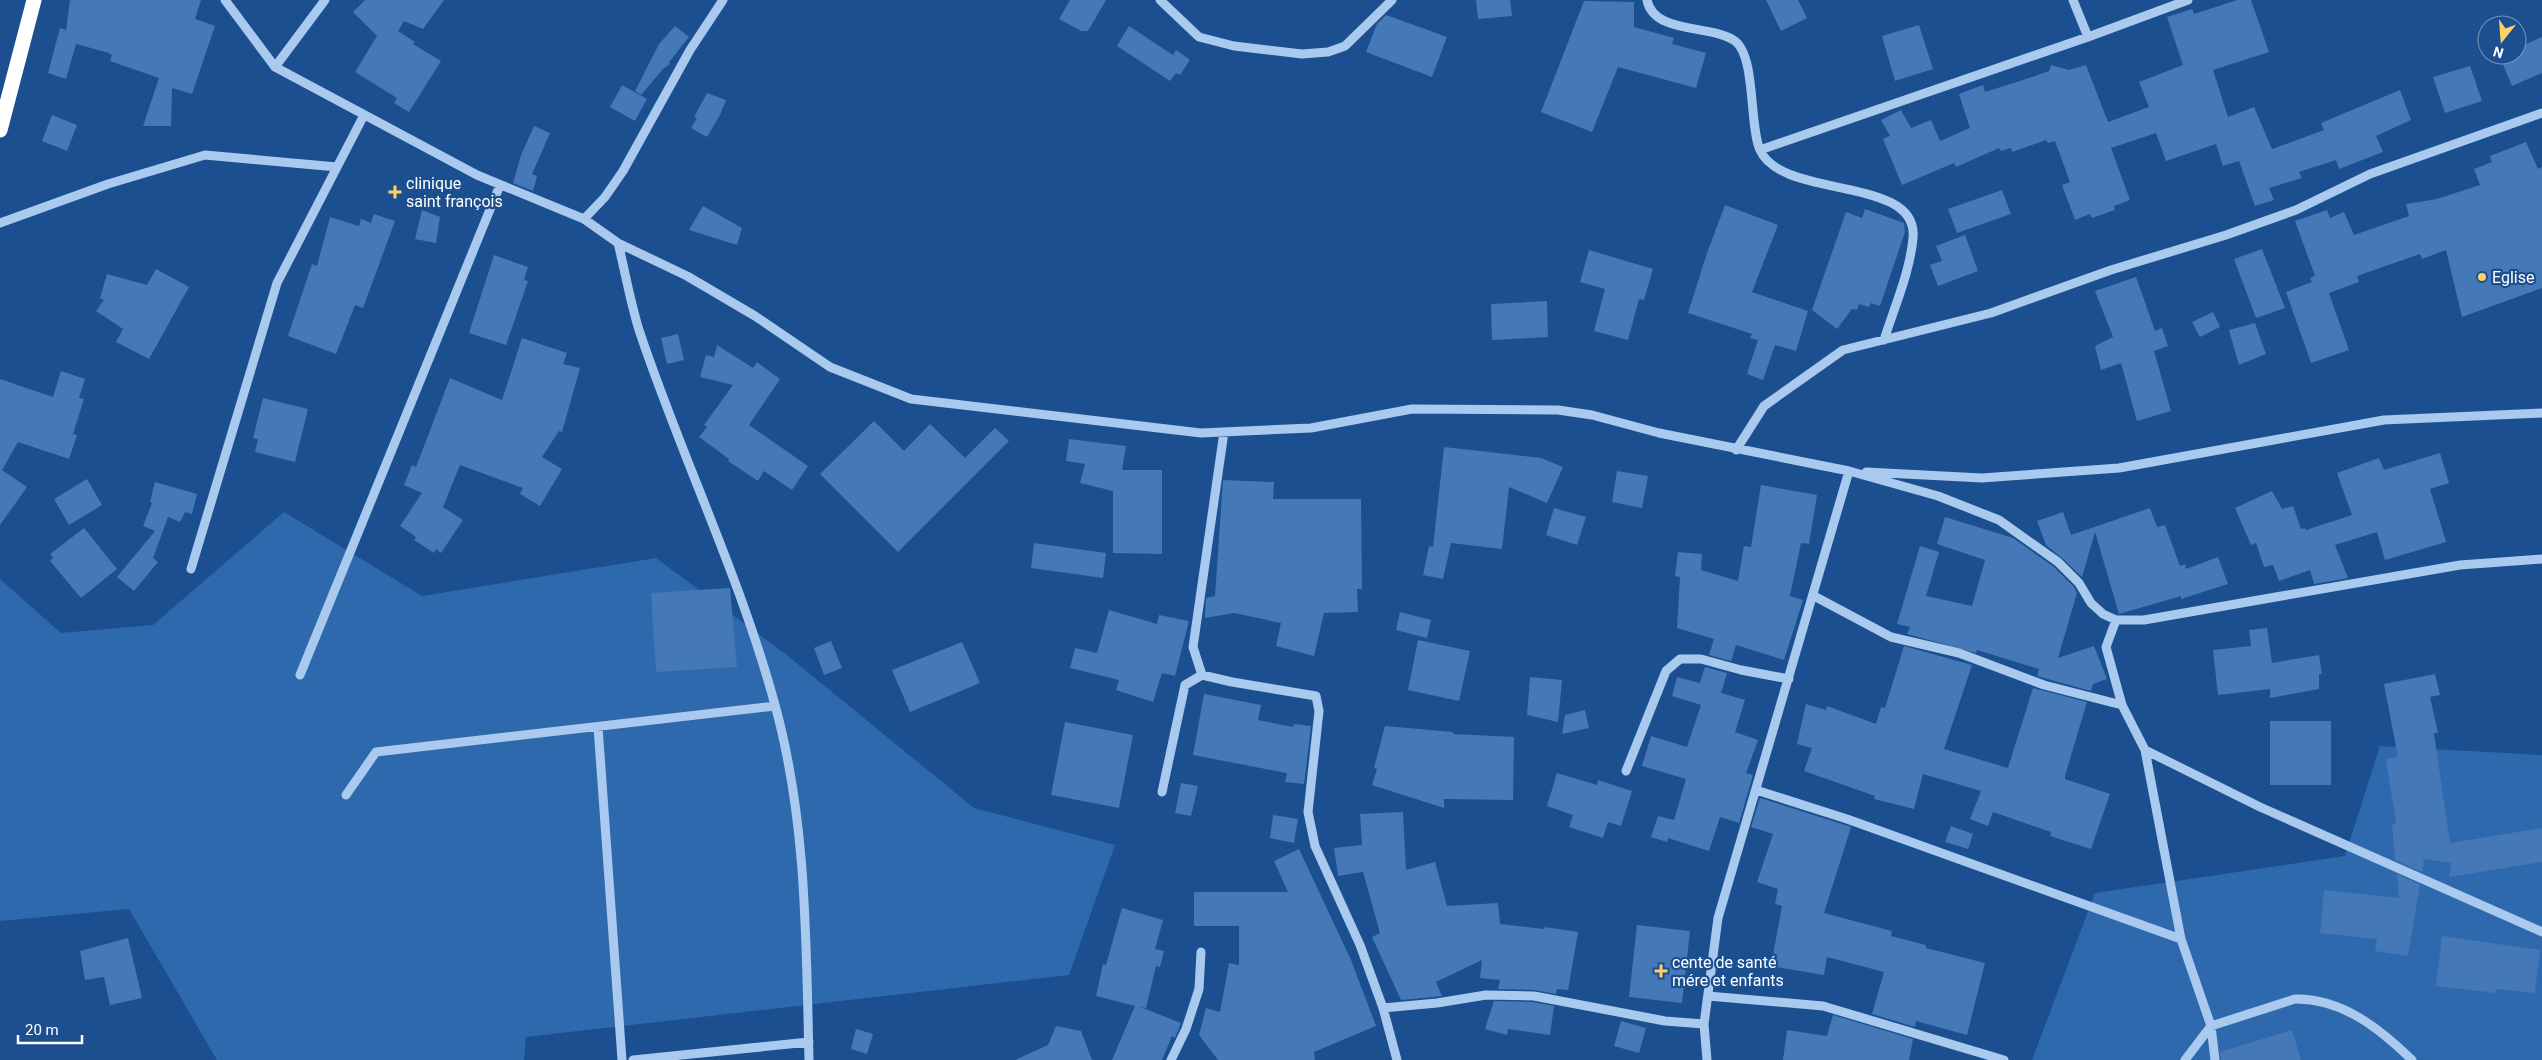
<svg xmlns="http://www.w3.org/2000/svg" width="2542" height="1060" viewBox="0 0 2542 1060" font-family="Roboto,sans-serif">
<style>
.green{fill:#2e69ad}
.building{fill:#4478b7}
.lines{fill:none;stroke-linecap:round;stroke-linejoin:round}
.minor{stroke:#a9c9ee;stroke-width:9}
.highway{stroke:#fff;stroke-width:15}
.poi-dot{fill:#ffd166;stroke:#1b4f8f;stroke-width:2}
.labels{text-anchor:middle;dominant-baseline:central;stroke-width:4.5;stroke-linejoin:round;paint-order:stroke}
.poi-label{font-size:16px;fill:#fff;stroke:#1b4f8f;text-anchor:start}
</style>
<rect width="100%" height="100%" fill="#1b4f8f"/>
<!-- green -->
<path class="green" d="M284,512L422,596L656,558L788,656L974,808L1115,845L1069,975L526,1037L524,1060H217L129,909L0,921V579L61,633L153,625Z
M2380,746L2542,755V1060H2032L2095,893L2345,856Z"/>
<!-- building -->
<path class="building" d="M70,0H201L195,19L215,26L192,94L172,88L171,126H143L159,78L110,61L112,55L109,53L76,44L66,79L48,73L60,28L66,30Z
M365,0H444L423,29L404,21L398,31L415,42L413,44L441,61L409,112L394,103L397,98L355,72L377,36L353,12Z
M1070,0H1106L1088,31H1081L1059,19Z
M1476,0H1510L1512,16L1478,19Z
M1766,0H1798L1807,18L1781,31Z
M2237,0H2251L2269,52L2213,70L2228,117L2254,107L2272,149L2324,130L2321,123L2400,90L2411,120L2376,136L2383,152L2339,169L2336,160L2299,172L2302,178L2269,188L2274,200L2255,206L2239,161L2223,166L2216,144L2166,161L2156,133L2111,148L2130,200L2114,206L2115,210L2092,218L2090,214L2075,220L2062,185L2070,182L2055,141L2048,143L2046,140L2012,152L2011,148L2001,151L1999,148L1956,167L1954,163L1902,185L1883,139L1890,136L1881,120L1901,110L1911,128L1931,120L1940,141L1970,128L1959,94L1983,85L1985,92L2023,80L2049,71L2051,65L2069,70L2086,65L2108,122L2149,107L2139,82L2183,65L2167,17L2192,9L2194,14Z
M1584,1L1634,2V27L1674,38L1672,44L1706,53L1696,88L1618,67L1592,132L1541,112Z
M1386,15L1447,37L1432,77L1366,52L1377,24Z
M1919,25L1933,69L1895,81L1882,36Z
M675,26L689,37L669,62L670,64L663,69L641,95L635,91L659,44Z
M1129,26L1173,55L1176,50L1190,60L1180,75L1176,73L1170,81L1117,46Z
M2542,37V73L2512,86L2499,55H2517V48Z
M2470,66L2482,101L2445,113L2433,77Z
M622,85L647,99L635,121L610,107Z
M707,93L726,100L720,115L707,137L691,128L697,118L694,117Z
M52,115L77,125L67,151L42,141Z
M534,126L550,133L532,174L537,176L533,191L513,183L521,155Z
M2526,142L2538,169L2542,167V288L2462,317L2446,250L2422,259L2420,254L2357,276L2359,282L2329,293L2349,350L2311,363L2286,292L2312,282L2310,278L2315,276L2295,221L2327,210L2330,218L2344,212L2354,235L2409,216L2406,204L2437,199L2480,185L2474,169L2492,162L2490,156Z
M2002,190L2011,214L1957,233L1948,209Z
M1725,205L1778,225L1752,292L1808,311L1796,351L1775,345L1763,380L1747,374L1758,340L1750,338L1752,334L1688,313L1707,253Z
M703,206L742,228L737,245L689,230Z
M1865,209L1904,223L1905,232L1880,306L1871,303L1869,307L1859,304L1857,310L1852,309L1837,329L1812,310L1846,212L1862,218Z
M422,210L440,217L436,243L415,239Z
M374,214L395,221L363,308L355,305L336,354L288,336L312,264L317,266L330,217L359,226L361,219L371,223Z
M1965,235L1978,271L1938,286L1930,265L1942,261L1936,246Z
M2262,249L2285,308L2256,318L2234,259Z
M1589,250L1653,269L1644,300L1639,299L1628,340L1594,331L1605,289L1580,282Z
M494,255L528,267L524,280L528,281L506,345L469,333Z
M156,269L189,287L149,359L116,342L123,329L96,311L104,300L100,298L107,274L147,285Z
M2136,277L2155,331L2162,328L2168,346L2154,351L2171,411L2137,421L2121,363L2101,370L2095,346L2113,337L2095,291Z
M1547,301L1548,337L1492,340L1491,304Z
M2213,312L2220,327L2200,337L2192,322Z
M2255,323L2266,354L2239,365L2229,330Z
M678,334L684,360L667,364L661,338Z
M522,338L567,353L563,364L580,368L562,432L559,431L542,457L562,469L540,506L520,494L523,488L460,465L443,507L463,520L441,553L436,549L434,553L414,540L416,537L400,526L422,493L404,485L412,465L416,467L450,378L502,400Z
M717,345L753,368L757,362L780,379L749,425L808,466L792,490L764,471L758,481L728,461L729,459L699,437L707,427L704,425L733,385L700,377L706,355L714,357Z
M61,371L85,379L79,398L84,399L73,434L77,435L69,459L18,442L2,470L27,487L0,525V379L53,397Z
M263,398L308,409L295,462L255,452L258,439L253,438Z
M874,421L904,451L930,424L965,458L995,428L1009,441L898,552L820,474Z
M1069,439L1126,446L1122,470H1162V554L1113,553V491L1080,483L1085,464L1066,461Z
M1444,447L1541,458L1563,467L1547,503L1509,487L1502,549L1451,543L1443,579L1423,575L1429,546L1433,547Z
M2440,453L2449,483L2430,489L2446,542L2385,560L2377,532L2335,545L2348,578L2314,584L2310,570L2279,581L2273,565L2264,567L2256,543L2251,545L2235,508L2272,491L2282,509L2293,506L2301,529L2305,528L2306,530L2352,515L2337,473L2379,458L2384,470Z
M1617,471L1648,476L1642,508L1612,502Z
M87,479L102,505L69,525L54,499Z
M1223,480L1274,482L1273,499H1361L1362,589H1357L1358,612L1324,613L1314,656L1276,646L1281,623L1234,613L1205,618L1206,598L1215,596Z
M155,482L197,494L192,514L185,512L180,522L168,517L153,558L158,562L134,591L117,577L155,531L143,526L152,503L150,502Z
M1761,485L1817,495L1809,544L1801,543L1790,596L1803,600L1784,660L1736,645L1731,661L1709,655L1714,639L1677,628L1680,577L1675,576L1678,552L1702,554L1701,570L1738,581L1744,546L1751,547Z
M1554,508L1586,517L1577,545L1546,535Z
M2150,508L2157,527L2165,525L2180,566L2185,564L2186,569L2218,557L2228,584L2181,599V596L2119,614L2095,532L2082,577L2062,558L2046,545L2037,521L2063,512L2071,535Z
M1945,517L2013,538L2054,567L2074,587L2077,593L2058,658L2094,646L2107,679L2093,684L2091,691L2037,676L2039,669L1977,650L1976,653L1907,634L1910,627L1897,624L1920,546L1939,552L1926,596L1972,606L1985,560L1937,544Z
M84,528L117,569L81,598L50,561L53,558L50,554Z
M1034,543L1106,553L1103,578L1031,568Z
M730,588L737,667L656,672L651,593Z
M1109,610L1157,624L1159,615L1189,621L1175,676L1162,673L1153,702L1116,690L1119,680L1070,668L1075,648L1097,653Z
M1400,612L1431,620L1427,638L1396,630Z
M2267,628L2272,663L2319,655L2322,674H2319V689L2270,698V689L2218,695L2213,650L2251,646L2249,630Z
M1418,640L1470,651L1459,701L1408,690Z
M831,641L842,668L824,675L814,648Z
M962,642L980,683L910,712L892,670Z
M1904,646L1972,665L1944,749L2008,768L2033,688L2087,702L2065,776V779L2110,794L2091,849L2050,836L2051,832L1993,812L1988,826L1970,819L1981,791L1923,774L1914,809L1874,799L1875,796L1804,771L1812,748L1797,744L1806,704L1826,710L1827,706L1876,724L1881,707L1885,708Z
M1705,667L1727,673L1721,693L1745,700L1735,732L1758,740L1746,773L1753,775L1739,823L1720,817L1709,851L1668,838L1667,842L1651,837L1658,816L1674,820L1686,779L1642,766L1651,736L1687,747L1701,705L1672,696L1677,677L1700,683Z
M2435,674L2440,695L2430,697L2438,733H2434L2450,843L2542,828V862L2449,877L2451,863L2424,859L2422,872L2395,860L2392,824H2396L2386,759L2398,757L2384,684Z
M1530,677L1562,680L1558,722L1527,715Z
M1204,694L1261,705L1258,720L1293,727L1294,724L1311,726L1304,784L1285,782L1287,773L1193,755Z
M1585,710L1589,728L1562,734L1565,715Z
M2270,721H2331V785H2270Z
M1065,722L1133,735L1119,808L1051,795Z
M1385,726L1453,732V734L1514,737L1513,800L1444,799V808L1372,785L1377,769L1374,768Z
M1557,773L1597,785L1598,780L1632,791L1621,826L1608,822L1603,838L1569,827L1573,815L1547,806Z
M1181,783L1198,786L1191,816L1175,813Z
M1760,798L1851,827L1824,913L1892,931L1891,936L1926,945V948L1985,963L1967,1035L1916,1021L1915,1027L1872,1014L1884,972L1827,957L1824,975L1771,966L1782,906L1775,904L1778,889L1757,882L1773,834L1751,827Z
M1403,812L1406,870L1435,862L1447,906L1498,903L1500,924L1544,929L1545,927L1578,932L1568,990L1557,989L1556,994L1534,990L1498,989L1500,980L1480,978L1482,960L1436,982L1442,996L1401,1000L1372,937L1380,933L1363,872L1338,876L1334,848L1362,845L1360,814Z
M1273,815L1298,819L1294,843L1270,838Z
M1951,826L1973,834L1968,849L1945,842Z
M1299,849L1351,960L1376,1026L1314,1052L1315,1060H1218L1199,1035L1206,1008L1220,1012L1229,963L1239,965V926H1194V892H1288L1274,861Z
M2397,874L2420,885L2408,956L2375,951L2377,939L2320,933L2324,890L2399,898Z
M1122,908L1163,920L1155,949L1164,951L1160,967L1156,966L1146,1008L1140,1007L1181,1023L1175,1038L1172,1036L1162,1060H1112L1135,1006L1096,996L1103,964L1106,965Z
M1637,925L1690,931L1682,1003L1629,997Z
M2442,936L2540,950L2535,993L2496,989V993L2436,986Z
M128,938L142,998L110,1005L104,977L85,980L80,951Z
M1494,1001L1533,1002L1554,1006L1550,1035L1508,1029L1507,1035L1485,1029Z
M1833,1015L1913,1039L1909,1060H1783L1787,1030L1827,1036Z
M1621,1021L1646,1028L1639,1053L1614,1046Z
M1056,1026L1081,1031L1092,1060H1015L1048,1045Z
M856,1029L873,1034L867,1054L851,1049Z
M2292,1030L2301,1060H2221L2220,1052Z"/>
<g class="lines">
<!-- minor -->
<path class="minor" d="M225,0L275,67L477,175L584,219L618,243C625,271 630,301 639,330C681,456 740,576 775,705C807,821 806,941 809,1060
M1160,0L1199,37L1234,46L1302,54L1328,52L1345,46L1392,0
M1647,0C1654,35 1712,24 1735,41C1756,57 1749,125 1760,150C1782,200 1919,175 1913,238C1910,272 1894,308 1884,340
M2073,0L2088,37
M275,67L325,0
M1760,150L2088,37L2188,0
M584,219L605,197L623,171L690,50L723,0
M0,223L108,184L205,155L337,167
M618,243L687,276L755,316L830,367L911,399L1201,433L1311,428L1412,409L1558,410L1592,415L1659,433L1849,471L1938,496L1999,520L2058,562L2079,583L2091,603L2103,614L2116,620H2144L2460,565L2542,559
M1736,450L1764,406L1843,350L1991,313L2111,270L2226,235L2296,210L2370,174L2542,113
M1866,472L1982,478L2119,468L2384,420L2542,413
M191,569L277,283L364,115
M1814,596L1891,637L1959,653L2044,685L2122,705
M2116,620L2106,647L2122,705L2145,750L2260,807L2542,932
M300,675L500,185
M1202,675L1193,647L1224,432
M598,727L622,1060
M2145,750L2181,939L2211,1026L2215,1060
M1626,771L1666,671L1680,659H1701L1741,670L1789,679
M1756,790L1847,819L2181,939
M1162,792L1185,685L1202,675L1232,682L1316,696L1319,711L1308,812L1315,846L1360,945L1383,1008L1397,1060
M346,795L376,752L775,706
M1708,996L1823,1006L2004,1060
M1383,1008L1437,1003L1486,995L1534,996L1665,1021L1704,1024
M633,1060L809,1042
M1171,1060L1186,1029L1199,989L1201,952
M1707,1060L1704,1024L1718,918L1849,471L1853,472
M2185,1060L2211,1026L2295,999C2342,998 2380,1029 2412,1060"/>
<!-- highway -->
<path class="highway" d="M0,130L34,0"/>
</g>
<!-- markers -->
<g class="poi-dot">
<path d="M392.5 184.5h5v5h5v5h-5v5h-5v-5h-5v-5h5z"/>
<circle cx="2482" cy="277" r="5"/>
<path d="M1658.5 963.5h5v5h5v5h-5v5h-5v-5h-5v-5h5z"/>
</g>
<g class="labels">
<!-- poi labels -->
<g class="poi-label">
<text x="406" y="183">clinique<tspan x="406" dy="18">saint françois</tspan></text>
<text x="2492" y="277">Eglise</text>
<text x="1672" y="962">cente de santé<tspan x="1672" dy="18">mére et enfants</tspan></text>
</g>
</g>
<!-- north arrow -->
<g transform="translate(2502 40) rotate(197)"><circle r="24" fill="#1b4f8f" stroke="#7695bc"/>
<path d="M0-4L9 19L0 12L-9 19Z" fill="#ffd166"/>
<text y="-8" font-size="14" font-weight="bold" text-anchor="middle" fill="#ffffff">N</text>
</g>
<!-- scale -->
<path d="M18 1035v8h64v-8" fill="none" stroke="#ffffff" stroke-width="2.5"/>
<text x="25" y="1035" font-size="15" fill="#ffffff" stroke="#1b4f8f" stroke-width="4" paint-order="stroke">20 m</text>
</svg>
